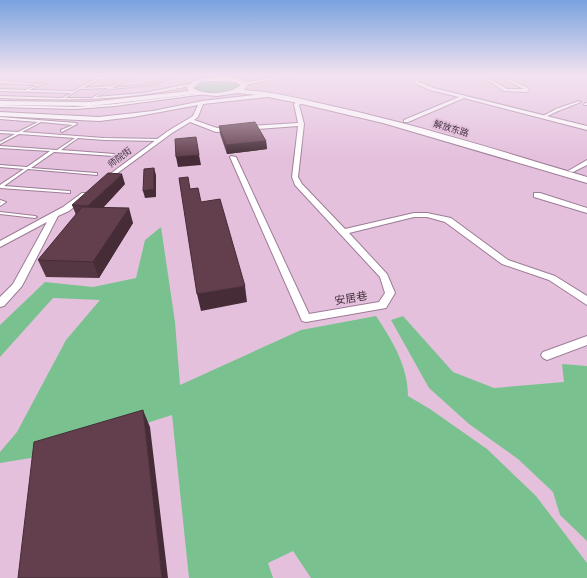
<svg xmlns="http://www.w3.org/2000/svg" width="587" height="578" viewBox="0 0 587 578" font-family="Overpass,'Noto Sans SC',sans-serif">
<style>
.green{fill:#79c290}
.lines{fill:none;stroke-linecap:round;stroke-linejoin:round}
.service-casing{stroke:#9d7c96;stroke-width:2}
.minor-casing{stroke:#9d7c96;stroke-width:2}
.secondary-casing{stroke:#9d7c96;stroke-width:2}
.primary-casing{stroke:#9d7c96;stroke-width:2}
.service{fill:#fff;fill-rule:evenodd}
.minor{fill:#fff;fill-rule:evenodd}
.secondary{fill:#fff;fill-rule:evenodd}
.primary{fill:#fff;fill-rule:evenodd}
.wall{fill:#553643}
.shaded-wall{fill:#452c37}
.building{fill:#633f4e;stroke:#452c37}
.labels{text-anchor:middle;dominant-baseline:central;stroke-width:4;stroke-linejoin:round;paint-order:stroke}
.far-street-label{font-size:9px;fill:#3f313c;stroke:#e4c0dd}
.street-label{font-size:11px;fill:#3f313c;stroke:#e4c0dd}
</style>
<rect width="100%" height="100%" fill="#e4c0dd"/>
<!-- green -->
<path class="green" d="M230,79L245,85L222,94L197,92L190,85L199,81Z
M161,227L175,322L180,385L301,330L376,316C392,340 408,366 408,396L430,409L487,449L536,496L587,563V578H311L293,551L268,563L273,578H189L172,415L43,456L0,463V452L17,432L66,340L100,300L53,298L0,357V325L45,282L93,287L136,278L145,240Z
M403,316L453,372L494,388L564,382L562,364L587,366V541L560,515L553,492L518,459L469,424L429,388L391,320Z"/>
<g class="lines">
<defs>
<path id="service" d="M12,76H14L1,81L40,84L53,78L19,77L18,76L69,77L124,76L129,78L112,88C131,86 153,87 169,76H171L166,80L150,85L133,87L110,89L96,97L143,93L190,84L191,85C179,89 165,91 152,93C102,101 51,100 0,98V96L62,98L72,93L0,91V89L25,90L38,85L0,83V80ZM56,78H97L74,91L29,90ZM124,78H126L112,86L83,88L99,79ZM109,88L92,98H65L80,89Z
M204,93L205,94L115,106L75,109L0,107V105L75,107L115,104Z
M579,101L581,102L558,111L543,118L541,117L556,109Z
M585,103H587V105H584Z
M0,117L76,123L77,124L62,132L61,131V130L73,125L41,122L22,132L104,138L159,139L160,140L159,141L104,140L78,138L61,150L114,154L116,155L114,156L54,152L31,168L96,173H97V175L28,169L4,186L69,191H70V193L0,188V185L24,169L0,167V165L27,167L50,151L0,148V146L57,150L75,138L19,134L0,144V142L15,134L0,133V131L18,132L38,122L0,119Z
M0,200L6,202L0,206V203L1,202H0Z
M0,212L35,216L37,217L35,218L0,214Z"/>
<path id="minor" d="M413,76H417L419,82L434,88L587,126V130L464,98L408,122H404V120L459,97L430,90L416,84Z
M481,76H485L507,89H524L504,79L507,78L528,88L529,91L527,92L504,91Z
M254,95H274L276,96L203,104L198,117L194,120L217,128L298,123L294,104L299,100H303V102L299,105L304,124L298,177L302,184L345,229L414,213H427L451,218L508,260L555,276L587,296V305L549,280L502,264L445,222L427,217H414L349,233L387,274L395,293L386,308L306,322L302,321L230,157L231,156L236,157L309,314L379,302L385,293L380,277L295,185L292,177L298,126L216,132L190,122L172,133L104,183L101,181L102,180L168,131L193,116L198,105L133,117L99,121L0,116V112L99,117L153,111L202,101Z
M587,160V165L573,172L568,171Z
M82,193H88L89,195L69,211L58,216L22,286L4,306L0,307V297L13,284L47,222L0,247V241L63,207Z
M534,193H540L587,208V213L534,197Z
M587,336V345L547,360L543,358L541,355L543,352Z"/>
<path id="secondary" d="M284,76H296L244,85L241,83Z"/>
<path id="primary" d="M213,77C225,77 240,75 248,85L244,90C275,92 305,100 336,107C421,126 504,152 587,177V183L383,123L298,103L258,95L237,93L217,96L196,94L90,106L0,105V101L90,102L189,91L186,88L193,81ZM213,81L235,82L241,85C230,94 205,96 193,88L201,82Z"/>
</defs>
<!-- service casing -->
<use href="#service" class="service-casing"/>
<!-- minor casing -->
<use href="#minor" class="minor-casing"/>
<!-- secondary casing -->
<use href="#secondary" class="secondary-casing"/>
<!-- primary casing -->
<use href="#primary" class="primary-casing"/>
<!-- service -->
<use href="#service" class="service"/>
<!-- minor -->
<use href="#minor" class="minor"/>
<!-- secondary -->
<use href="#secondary" class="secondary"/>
<!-- primary -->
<use href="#primary" class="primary"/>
</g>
<!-- wall -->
<path class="wall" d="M219,126L266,141L267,149L227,154L220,134Z
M125,184L103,208L133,223L99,278L46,277L38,260L76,215L72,205Z"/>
<!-- shaded-wall -->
<path class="shaded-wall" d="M266,141L267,149L227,154L226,145Z
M199,155L201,165L178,167L176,157Z
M154,168L156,175V197L145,198L143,191Z
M122,174L125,184L93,218L88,206Z
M129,208L133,223L99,278L93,262Z
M245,286L247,302L201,311L197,294Z
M143,410L150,427L168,578H162Z"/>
<!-- building -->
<path class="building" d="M255,122L266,141L226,145L219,126Z
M196,137L199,155L176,157L175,139Z
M154,168V189L143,191L144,169Z
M108,173L122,174L88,206L72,205Z
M188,177L190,189L198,188L201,202L220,199L245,286L197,294L179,178Z
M82,207L129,208L93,262L38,260Z
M143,410L162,578H18L34,442Z"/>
<!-- sky -->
<linearGradient id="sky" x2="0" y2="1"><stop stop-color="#7aa2df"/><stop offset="0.48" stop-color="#f3e3f0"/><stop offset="1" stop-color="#f3e3f0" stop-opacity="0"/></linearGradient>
<rect width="587" height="157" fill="url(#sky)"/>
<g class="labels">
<!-- far-street labels -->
<g class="far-street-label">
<text transform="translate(451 129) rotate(17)">解放东路</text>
<text transform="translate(120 158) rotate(-37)">师院街</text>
</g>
<!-- street labels -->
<g class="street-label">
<text transform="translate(351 299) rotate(-10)">安居巷</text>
</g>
</g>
</svg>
